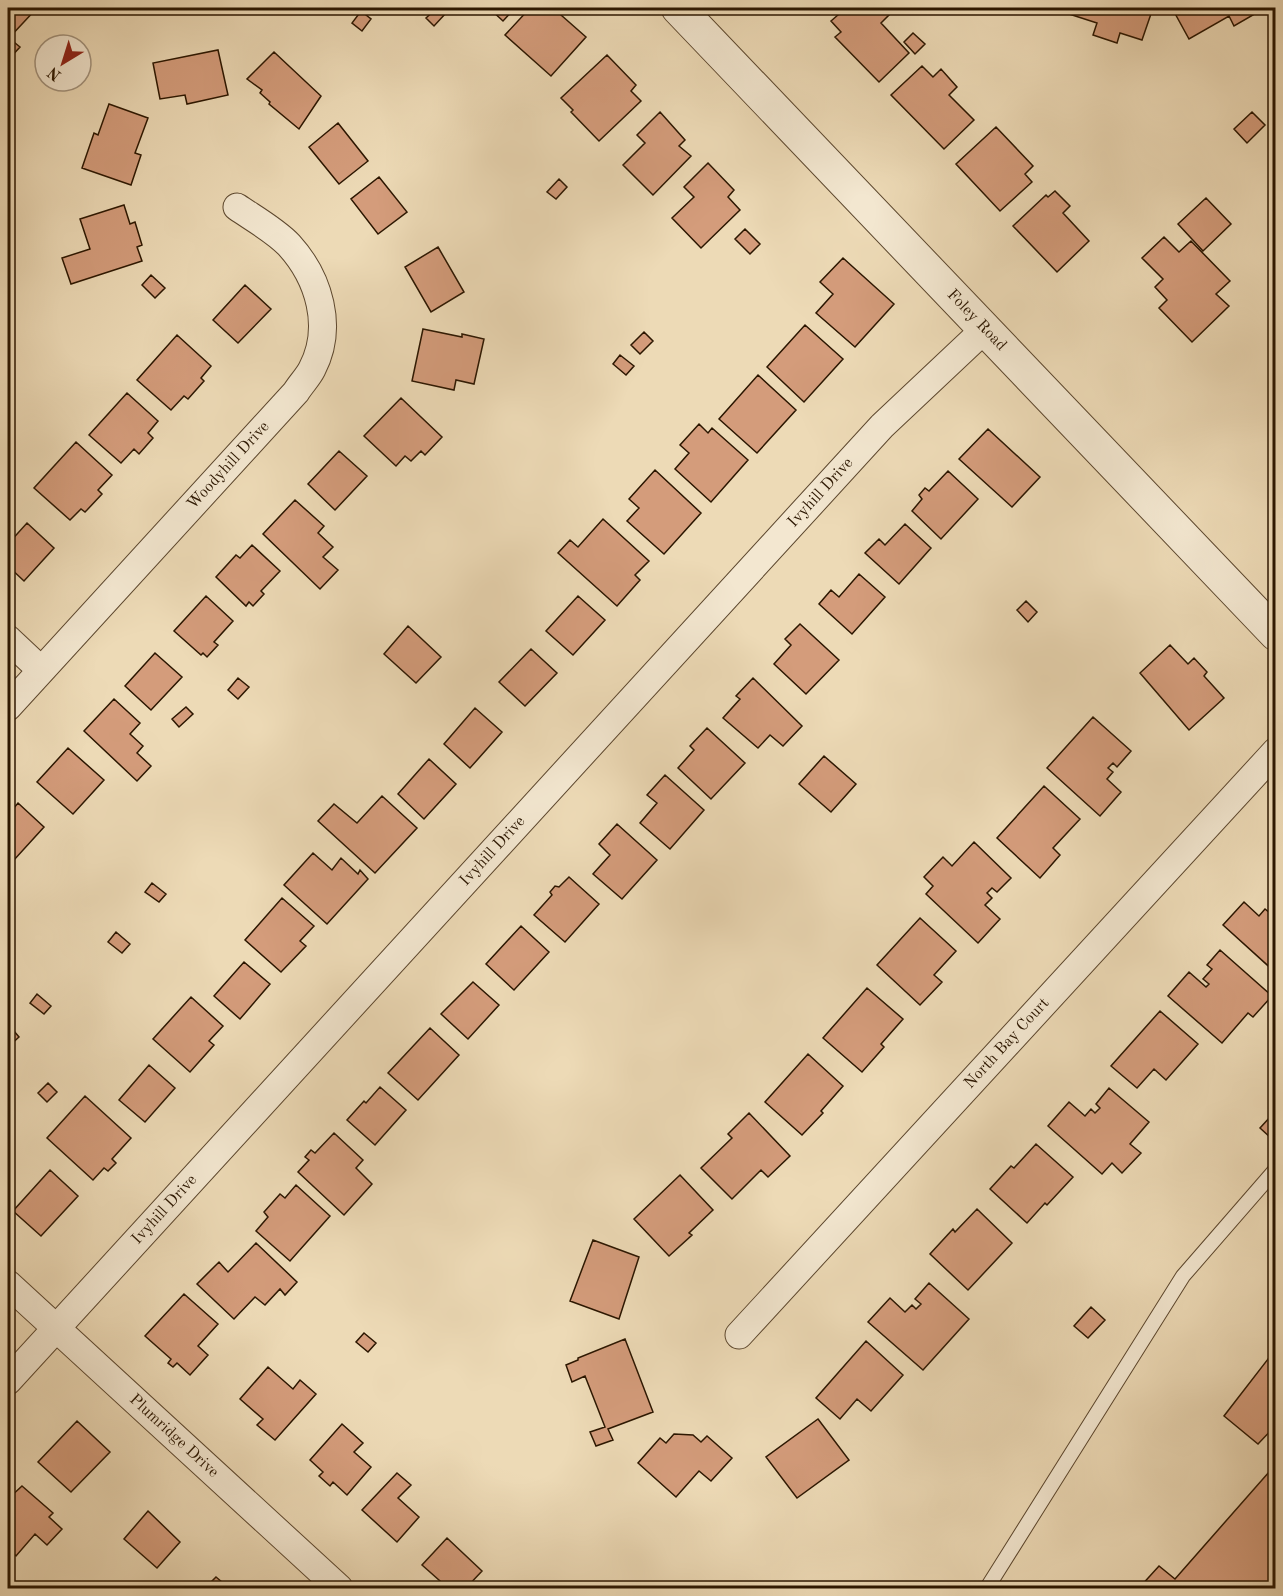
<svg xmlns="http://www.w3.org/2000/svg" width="1283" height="1596" viewBox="0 0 1283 1596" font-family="'Old Standard TT',serif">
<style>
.building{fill:#d49c7b;stroke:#2b1600;stroke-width:1.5}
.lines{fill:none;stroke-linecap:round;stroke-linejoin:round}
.service-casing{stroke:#5c472e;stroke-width:16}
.minor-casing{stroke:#5c472e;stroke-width:29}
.tertiary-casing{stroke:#5c472e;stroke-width:35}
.service{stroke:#f3e7d0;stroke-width:14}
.minor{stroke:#f3e7d0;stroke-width:27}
.tertiary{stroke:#f3e7d0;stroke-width:33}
.labels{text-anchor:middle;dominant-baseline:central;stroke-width:4.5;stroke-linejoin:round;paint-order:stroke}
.street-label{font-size:16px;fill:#2b1600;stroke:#f3e7d0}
</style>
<rect width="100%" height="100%" fill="#eddab6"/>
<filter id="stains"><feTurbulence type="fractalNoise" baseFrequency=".00333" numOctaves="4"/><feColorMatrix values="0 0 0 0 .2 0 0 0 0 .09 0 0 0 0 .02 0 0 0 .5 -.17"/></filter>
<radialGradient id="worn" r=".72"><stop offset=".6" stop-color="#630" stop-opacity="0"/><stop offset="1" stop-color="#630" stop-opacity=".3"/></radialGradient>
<!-- building -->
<path class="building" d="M8,8H37L9,38L20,47L8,60Z
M437,8H441L446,13L434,26L426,18Z
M489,8H515L503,21Z
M530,8H553L586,37L551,76L505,35Z
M846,8H866L868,10L871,8H881L889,15L881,23L909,53L879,82L835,37L841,32L831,21Z
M1068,8H1153L1142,40L1120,33L1117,43L1093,35L1097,23L1066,13Z
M1172,8H1249L1253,15L1234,26L1229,16L1189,39Z
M361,11L371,19L362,31L352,23Z
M913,33L925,44L915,54L904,42Z
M218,50L228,95L187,104L185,95L160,99L153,63Z
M274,52L321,96L299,129L269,104L270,102L260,93L262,90L247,79Z
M607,55L636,85L631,91L641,101L599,141L571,112L573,110L561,98Z
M922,66L933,77L941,69L957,87L949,95L974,120L944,149L891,95Z
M109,104L148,118L135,153L141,155L131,185L82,168L94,133L98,135Z
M660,112L685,140L679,146L691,156L653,195L623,165L645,143L637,135Z
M1252,112L1265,125L1247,143L1234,129Z
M338,123L368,161L339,184L309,147Z
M996,127L1033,166L1025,174L1032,182L1000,211L956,164Z
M708,163L734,190L728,197L740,210L701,248L672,218L694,197L684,187Z
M379,177L407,212L378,234L351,199Z
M559,179L567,187L556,199L547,192Z
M1055,191L1070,206L1063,213L1089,241L1057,272L1013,226L1046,195L1048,197Z
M1206,198L1231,224L1203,251L1178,224Z
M124,205L130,224L135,222L142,245L137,247L142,261L71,284L62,258L90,249L80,219Z
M745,229L760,244L750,254L735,239Z
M1164,237L1179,252L1191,241L1230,281L1216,294L1229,306L1192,342L1159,308L1167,300L1155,287L1163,279L1142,258Z
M438,247L464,292L431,312L405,267Z
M843,258L894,304L855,347L816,313L833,294L820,282Z
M151,275L165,288L155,298L142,285Z
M245,285L271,309L238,343L213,320Z
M805,325L843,359L804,402L767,367Z
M423,329L462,337V334L484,339L474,384L456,380L454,390L412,381Z
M644,332L653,341L640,354L631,345Z
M177,335L211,366L201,378L204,381L188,399L184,396L171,410L137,380Z
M620,355L634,366L626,375L613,364Z
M758,375L796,410L757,453L719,419Z
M127,393L158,421L148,433L153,438L139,454L134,449L121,463L89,435Z
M401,398L442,437L425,455L421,451L411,461L405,456L396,466L364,436Z
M699,424L708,433L712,428L748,460L711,502L675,469L689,453L680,445Z
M988,429L1040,477L1012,507L959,459Z
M76,442L112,475L98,490L102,494L87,510L85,512L81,509L70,520L34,488Z
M339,451L367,476L335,510L308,484Z
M655,470L701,513L664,554L627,521L639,508L629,499Z
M948,471L978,499L941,539L912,511L922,499L919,495L925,488L929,491Z
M295,500L324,526L318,533L333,547L323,557L338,570L320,589L263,534Z
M603,519L649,561L635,575L640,580L617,606L558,553L570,540L578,547Z
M27,523L54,548L24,581L8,566V544Z
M905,524L931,548L899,584L865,553L879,539L885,545Z
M252,545L280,571L261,591L264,594L253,606L249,602L246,606L216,577L236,555L240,558Z
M859,574L885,597L852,634L819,604L831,590L839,597Z
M206,596L233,621L214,642L218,645L207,657L203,653L201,655L174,631Z
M578,596L605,620L573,655L546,631Z
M1026,601L1037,612L1028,622L1017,610Z
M800,624L839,660L806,694L774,664L791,645L785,639Z
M408,626L441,657L416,683L384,654Z
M1170,645L1188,664L1194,658L1207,672L1204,676L1224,698L1189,730L1140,673Z
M531,649L557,673L525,706L499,682Z
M155,653L182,677L151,710L125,686Z
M238,678L249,687L238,699L228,690Z
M753,678L802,726L783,746L770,735L758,748L723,718L740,699L736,696Z
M114,699L140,723L130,734L143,746L137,753L151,766L137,781L84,731Z
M186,707L193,714L179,727L172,719Z
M475,708L502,732L470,768L444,744Z
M1093,717L1131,751L1117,767L1113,763L1108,768L1113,772L1107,779L1121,792L1100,816L1047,768Z
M707,728L745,763L711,799L678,768L694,750L690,746Z
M68,748L104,780L73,814L37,782Z
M824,756L856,784L831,812L799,784Z
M429,759L456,784L424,819L398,794Z
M665,775L704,810L670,849L640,823L657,803L647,795Z
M1044,786L1080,819L1053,848L1060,855L1040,878L997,838Z
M382,796L417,828L375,873L318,821L334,804L357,823Z
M18,803L44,827L14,860L8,854V815Z
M617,824L657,860L622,899L593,874L610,855L599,844Z
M974,842L1011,878L997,892L992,888L987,893L992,898L985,905L1000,919L978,943L926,894L933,886L924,877L943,857L952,866Z
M313,853L332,870L341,858L358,874L360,870L368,879L327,924L284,885Z
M569,877L599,904L565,942L534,915L552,895L550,892L555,886L559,887Z
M152,883L166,894L159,902L145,892Z
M1276,897V973L1223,925L1244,902L1259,916L1265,909L1270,913L1275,908L1270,904Z
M282,898L314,926L300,941L306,946L281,972L245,940Z
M920,918L956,951L934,975L942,982L920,1005L877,965Z
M521,926L549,952L514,990L486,964Z
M116,932L130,944L122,953L108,942Z
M1220,950L1272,996L1253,1017L1248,1013L1222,1043L1168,996L1189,972L1206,987L1209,984L1203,979L1212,969L1207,965Z
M244,962L270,984L240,1019L214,996Z
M473,982L499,1005L468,1039L441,1014Z
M867,988L903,1019L881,1044L884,1047L862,1072L823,1038Z
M37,994L51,1006L44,1014L30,1003Z
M191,997L223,1026L209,1041L214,1045L190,1072L153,1039Z
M1160,1011L1198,1044L1166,1080L1154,1069L1137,1088L1111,1066Z
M8,1024L19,1037L8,1047Z
M430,1028L459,1055L418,1100L388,1073Z
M808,1054L843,1086L821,1111L823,1113L802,1135L765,1102Z
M149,1065L175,1088L145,1122L119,1100Z
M48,1083L57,1092L47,1102L38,1093Z
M380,1087L406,1110L375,1145L347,1120L364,1101L366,1103Z
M1109,1088L1149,1122L1130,1144L1141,1153L1122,1173L1112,1163L1102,1174L1048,1126L1069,1102L1085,1116L1091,1109L1095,1113L1100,1108L1096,1104Z
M85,1096L131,1138L112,1159L116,1163L108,1171L104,1168L93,1180L47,1138Z
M749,1113L790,1156L768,1177L761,1170L732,1199L701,1168L732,1138L728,1134Z
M1271,1116L1276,1120V1134L1271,1138L1260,1128Z
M334,1133L363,1160L356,1168L372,1184L344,1215L298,1172L309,1160L305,1157L311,1150L315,1153Z
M1036,1144L1073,1177L1047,1205L1045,1203L1027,1223L990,1189L1011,1166L1014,1168Z
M50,1170L78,1196L41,1236L13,1211Z
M680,1175L713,1210L689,1233L692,1235L669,1256L634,1219Z
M296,1185L330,1216L290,1261L256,1231L268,1217L264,1212L280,1194L285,1198Z
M977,1209L1012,1243L968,1290L930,1254L953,1229L955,1232Z
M593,1240L639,1257L619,1319L570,1301Z
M256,1243L297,1282L285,1295L280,1289L265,1305L255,1297L234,1319L197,1284L219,1262L228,1272Z
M929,1283L969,1319L923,1370L868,1322L890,1298L905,1312L912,1305L916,1309L921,1304L915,1299Z
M184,1294L218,1324L198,1346L208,1355L190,1375L177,1363L173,1367L168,1363L171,1359L145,1336Z
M1091,1307L1105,1320L1088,1338L1074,1326Z
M364,1333L376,1343L368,1352L356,1342Z
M625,1339L653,1412L608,1429L613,1440L596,1446L590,1432L605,1427L585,1376L572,1382L566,1365L578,1360V1358Z
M866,1341L903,1375L871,1411L857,1399L840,1419L816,1398Z
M1275,1350L1276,1425L1258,1444L1224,1416Z
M268,1367L293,1389L300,1380L316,1394L275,1440L257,1425L263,1419L240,1399Z
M818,1419L849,1460L797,1498L766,1457Z
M77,1421L110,1452L71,1492L38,1462Z
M342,1424L363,1443L354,1452L371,1467L347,1495L333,1482L330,1486L319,1476L323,1472L310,1460Z
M674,1434L693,1435L701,1442L707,1436L732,1458L711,1481L699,1471L676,1497L638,1463L660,1438L666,1443Z
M1276,1464V1588H1139L1159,1566L1175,1579Z
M397,1473L411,1485L398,1498L419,1517L397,1542L362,1510Z
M22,1486L53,1513L49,1517L62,1529L47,1545L35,1534L16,1556L8,1548V1499Z
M148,1511L180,1542L157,1568L124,1539Z
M447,1538L482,1571L466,1588H448L422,1565Z
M216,1577L229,1588H205Z"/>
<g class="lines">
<defs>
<path id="service" d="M987,1588L1183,1276L1276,1169"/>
<g id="minor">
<path d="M8,639L41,670"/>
<path id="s1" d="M8,707L296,392C301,384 308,377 312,369C334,327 319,278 289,245C276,231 253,218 237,207"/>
<path id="s2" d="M8,1284L339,1588"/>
<path id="s3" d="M739,1335L1276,751"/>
<path id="s4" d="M8,1381L882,426L985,329"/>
</g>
<g id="tertiary">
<path id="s5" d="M678,8L1276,634"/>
</g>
</defs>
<!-- service casing -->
<use href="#service" class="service-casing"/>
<!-- minor casing -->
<use href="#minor" class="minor-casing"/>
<!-- tertiary casing -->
<use href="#tertiary" class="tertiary-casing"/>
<!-- service -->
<use href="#service" class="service"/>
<!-- minor -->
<use href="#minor" class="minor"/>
<!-- tertiary -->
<use href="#tertiary" class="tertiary"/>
</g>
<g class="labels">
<!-- street labels -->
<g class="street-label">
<text stroke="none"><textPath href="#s5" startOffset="432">Foley Road</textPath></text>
<text stroke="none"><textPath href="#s1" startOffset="327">Woodyhill Drive</textPath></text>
<text stroke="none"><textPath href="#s4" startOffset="1204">Ivyhill Drive</textPath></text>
<text stroke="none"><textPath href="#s4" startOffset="718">Ivyhill Drive</textPath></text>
<text stroke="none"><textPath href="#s3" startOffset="396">North Bay Court</textPath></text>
<text stroke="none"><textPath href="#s4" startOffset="232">Ivyhill Drive</textPath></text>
<text stroke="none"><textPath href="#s2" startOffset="225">Plumridge Drive</textPath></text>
</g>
</g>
<!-- margin -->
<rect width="1283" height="1596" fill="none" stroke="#eddab6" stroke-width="30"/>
<rect x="9" y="9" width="1265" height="1578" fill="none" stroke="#2b1600" stroke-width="3"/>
<rect x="15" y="15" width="1253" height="1566" fill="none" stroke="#2b1600" stroke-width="1.5"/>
<!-- north arrow -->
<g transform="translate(63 63) rotate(218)"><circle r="28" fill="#f3e7d0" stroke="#a3937d" stroke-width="1.5"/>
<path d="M0-4.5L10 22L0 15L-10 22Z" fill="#8f2418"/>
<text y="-9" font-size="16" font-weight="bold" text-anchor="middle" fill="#2b1600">N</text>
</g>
<rect width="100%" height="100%" filter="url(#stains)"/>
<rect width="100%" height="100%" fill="url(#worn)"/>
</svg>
